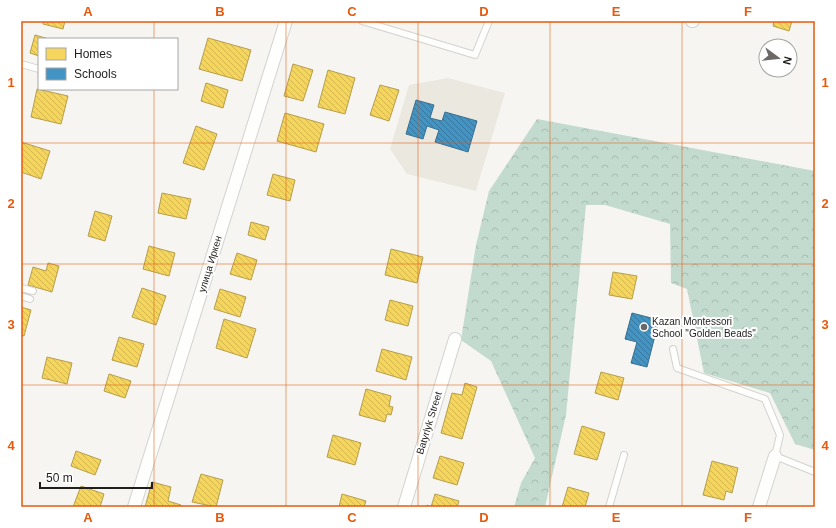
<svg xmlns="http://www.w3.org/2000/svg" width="836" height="528" viewBox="0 0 836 528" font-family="Helvetica,sans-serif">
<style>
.built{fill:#ebe8df}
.forest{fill:url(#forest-crowns)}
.homes{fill:url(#homes-back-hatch);stroke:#b69e49}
.schools{fill:url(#schools-back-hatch);stroke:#387091}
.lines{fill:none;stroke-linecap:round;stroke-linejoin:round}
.lane-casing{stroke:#d3d2d0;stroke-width:8}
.street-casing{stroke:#d3d2d0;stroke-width:14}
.lane{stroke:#fefefd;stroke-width:6}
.street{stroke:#fefefd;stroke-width:12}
.grid{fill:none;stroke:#e8590c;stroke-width:1;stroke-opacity:0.55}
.poi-dot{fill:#6a6967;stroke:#fff;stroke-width:1.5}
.labels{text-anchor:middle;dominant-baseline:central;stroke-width:4;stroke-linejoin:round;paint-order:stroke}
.street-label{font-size:10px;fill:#1f1e1c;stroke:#fff}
.poi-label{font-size:10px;fill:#1f1e1c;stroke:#fff;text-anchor:start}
.neatline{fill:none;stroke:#e8590c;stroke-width:1.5}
.grid-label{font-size:13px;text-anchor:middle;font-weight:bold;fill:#e8590c}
</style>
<defs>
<pattern id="forest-crowns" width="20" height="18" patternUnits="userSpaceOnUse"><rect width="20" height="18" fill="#c3dbce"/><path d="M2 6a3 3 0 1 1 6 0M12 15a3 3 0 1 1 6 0" fill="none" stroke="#a7bcb0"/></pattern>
<pattern id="homes-back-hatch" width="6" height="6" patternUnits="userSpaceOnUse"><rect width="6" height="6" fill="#f6d55c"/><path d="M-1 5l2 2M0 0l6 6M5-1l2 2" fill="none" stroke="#d2b64f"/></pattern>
<pattern id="schools-back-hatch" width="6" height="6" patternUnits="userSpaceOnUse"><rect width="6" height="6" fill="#4393c3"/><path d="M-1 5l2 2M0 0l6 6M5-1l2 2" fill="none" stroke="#37779e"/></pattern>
</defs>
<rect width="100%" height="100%" fill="#f6f5f2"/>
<!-- built -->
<path class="built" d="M448,78L505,93L476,191L407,174L390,149L409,85Z"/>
<!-- forest -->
<path class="forest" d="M537,119L815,171V450L795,444L770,393L704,373L687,289L671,283L670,224L605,205H586L566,415L545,507H514L521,483L535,458L491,361L461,340L476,245L489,191Z"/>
<!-- homes -->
<path class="homes" d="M43,21H65L63,29L43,24Z
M774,21H792L789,31L773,26Z
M35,35L49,39H39V56L30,53Z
M208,38L251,50L242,81L199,69Z
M293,64L313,70L303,101L284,96Z
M328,70L355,78L345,114L318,107Z
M206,83L228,90L223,108L201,101Z
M380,85L399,90L389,121L370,115Z
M37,89L68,96L61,124L31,117Z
M285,113L324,124L316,152L277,141Z
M196,126L217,134L204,170L183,163Z
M21,142L50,151L41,179L21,172Z
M273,174L295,180L290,201L267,195Z
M162,193L191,199L186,219L158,213Z
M95,211L112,216L105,241L88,236Z
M251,222L269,227L265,240L248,235Z
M149,246L175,253L169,276L143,269Z
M391,249L423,257L417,283L385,275Z
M237,253L257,260L251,280L230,274Z
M48,263L59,266L52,292L28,285L33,267L46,271Z
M613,272L637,276L632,299L609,295Z
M142,288L166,296L156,325L132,317Z
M220,289L246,297L240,317L214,309Z
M390,300L413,306L408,326L385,320Z
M21,307L31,310L24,336L21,335Z
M224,319L256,329L247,358L216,348Z
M119,337L144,344L137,367L112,360Z
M382,349L412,357L406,380L376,371Z
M47,357L72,363L67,384L42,378Z
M601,372L624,378L618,400L595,393Z
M109,374L131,381L125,398L104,391Z
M465,383L477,387L462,439L441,433L452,393L462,395Z
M366,389L391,396L389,406L393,407L391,415L387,414L385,422L359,415Z
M582,426L605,433L597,460L574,454Z
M333,435L361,443L355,465L327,457Z
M76,451L101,460L95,475L71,466Z
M440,456L464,463L457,485L433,478Z
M712,461L738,468L732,493L726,491L724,500L703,495Z
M201,474L223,480L216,507L192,502Z
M152,482L171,487L168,501L181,505V507H145Z
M81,486L104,494L100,507H73Z
M568,487L589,493L585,507H562Z
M342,494L366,501L364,507H339Z
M435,494L459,501L457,507H427V505L431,507Z"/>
<!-- schools -->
<path class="schools" d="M416,100L434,105L430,118L442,121L445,112L477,121L468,152L435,142L439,130L427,126L423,139L406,134Z
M632,313L659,320L647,367L631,363L637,342L625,339Z"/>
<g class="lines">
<defs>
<path id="lane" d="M362,21L475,55L489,21
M21,64L39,69
M21,288L33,291
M21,296L30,299
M673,349L677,368L765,399L780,435L775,456L815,472
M609,507L624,455"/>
<path id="street" d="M692,21H693
M134,507L286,21
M404,507L455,339
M759,507L775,456"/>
</defs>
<!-- lane casing -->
<use href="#lane" class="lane-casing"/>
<!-- street casing -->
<use href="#street" class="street-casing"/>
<!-- lane -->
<use href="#lane" class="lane"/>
<!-- street -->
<use href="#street" class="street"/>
</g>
<!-- grid -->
<path class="grid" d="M154,21V39M286,21V507M418,21V507M550,21V507M682,21V507M154,89V507M21,143H815M21,264H815M21,385H815"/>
<!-- markers -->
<circle class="poi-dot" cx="644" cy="327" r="4"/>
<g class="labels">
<!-- street labels -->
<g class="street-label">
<text transform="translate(210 264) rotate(-73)">улица Иркен</text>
<text transform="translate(429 423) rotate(-73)">Batyrlyk Street</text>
</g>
<!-- poi labels -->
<g class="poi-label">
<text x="652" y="321">Kazan Montessori<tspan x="652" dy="12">School "Golden Beads"</tspan></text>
</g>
</g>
<!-- border -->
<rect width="836" height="528" fill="none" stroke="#ffffff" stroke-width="44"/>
<!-- legend -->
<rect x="38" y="38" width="140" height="52" fill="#ffffff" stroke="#a5a5a4"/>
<rect x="46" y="48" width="20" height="12" fill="#f6d55c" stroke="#a5a5a4"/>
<text x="74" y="58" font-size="12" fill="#1f1e1c">Homes</text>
<rect x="46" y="68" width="20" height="12" fill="#4393c3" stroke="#a5a5a4"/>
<text x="74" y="78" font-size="12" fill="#1f1e1c">Schools</text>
<!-- north arrow -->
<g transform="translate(778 58) rotate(105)"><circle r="19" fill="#ffffff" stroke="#a5a5a4"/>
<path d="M0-3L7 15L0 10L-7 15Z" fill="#6a6967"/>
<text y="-6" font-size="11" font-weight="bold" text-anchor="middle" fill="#1f1e1c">N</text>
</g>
<!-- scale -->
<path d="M40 482v6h112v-6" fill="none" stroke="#1f1e1c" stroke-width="2"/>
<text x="46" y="482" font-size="12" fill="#1f1e1c" stroke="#ffffff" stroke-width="3" paint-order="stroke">50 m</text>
<rect x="22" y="22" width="792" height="484" class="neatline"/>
<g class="grid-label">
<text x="88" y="16">A</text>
<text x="220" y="16">B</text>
<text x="352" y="16">C</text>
<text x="484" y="16">D</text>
<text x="616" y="16">E</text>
<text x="748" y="16">F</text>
<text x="11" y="87">1</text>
<text x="825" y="87">1</text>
<text x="11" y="208">2</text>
<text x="825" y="208">2</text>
<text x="11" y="329">3</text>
<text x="825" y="329">3</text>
<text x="11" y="450">4</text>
<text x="825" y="450">4</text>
<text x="88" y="522">A</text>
<text x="220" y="522">B</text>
<text x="352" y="522">C</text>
<text x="484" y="522">D</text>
<text x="616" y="522">E</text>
<text x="748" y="522">F</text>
</g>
</svg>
